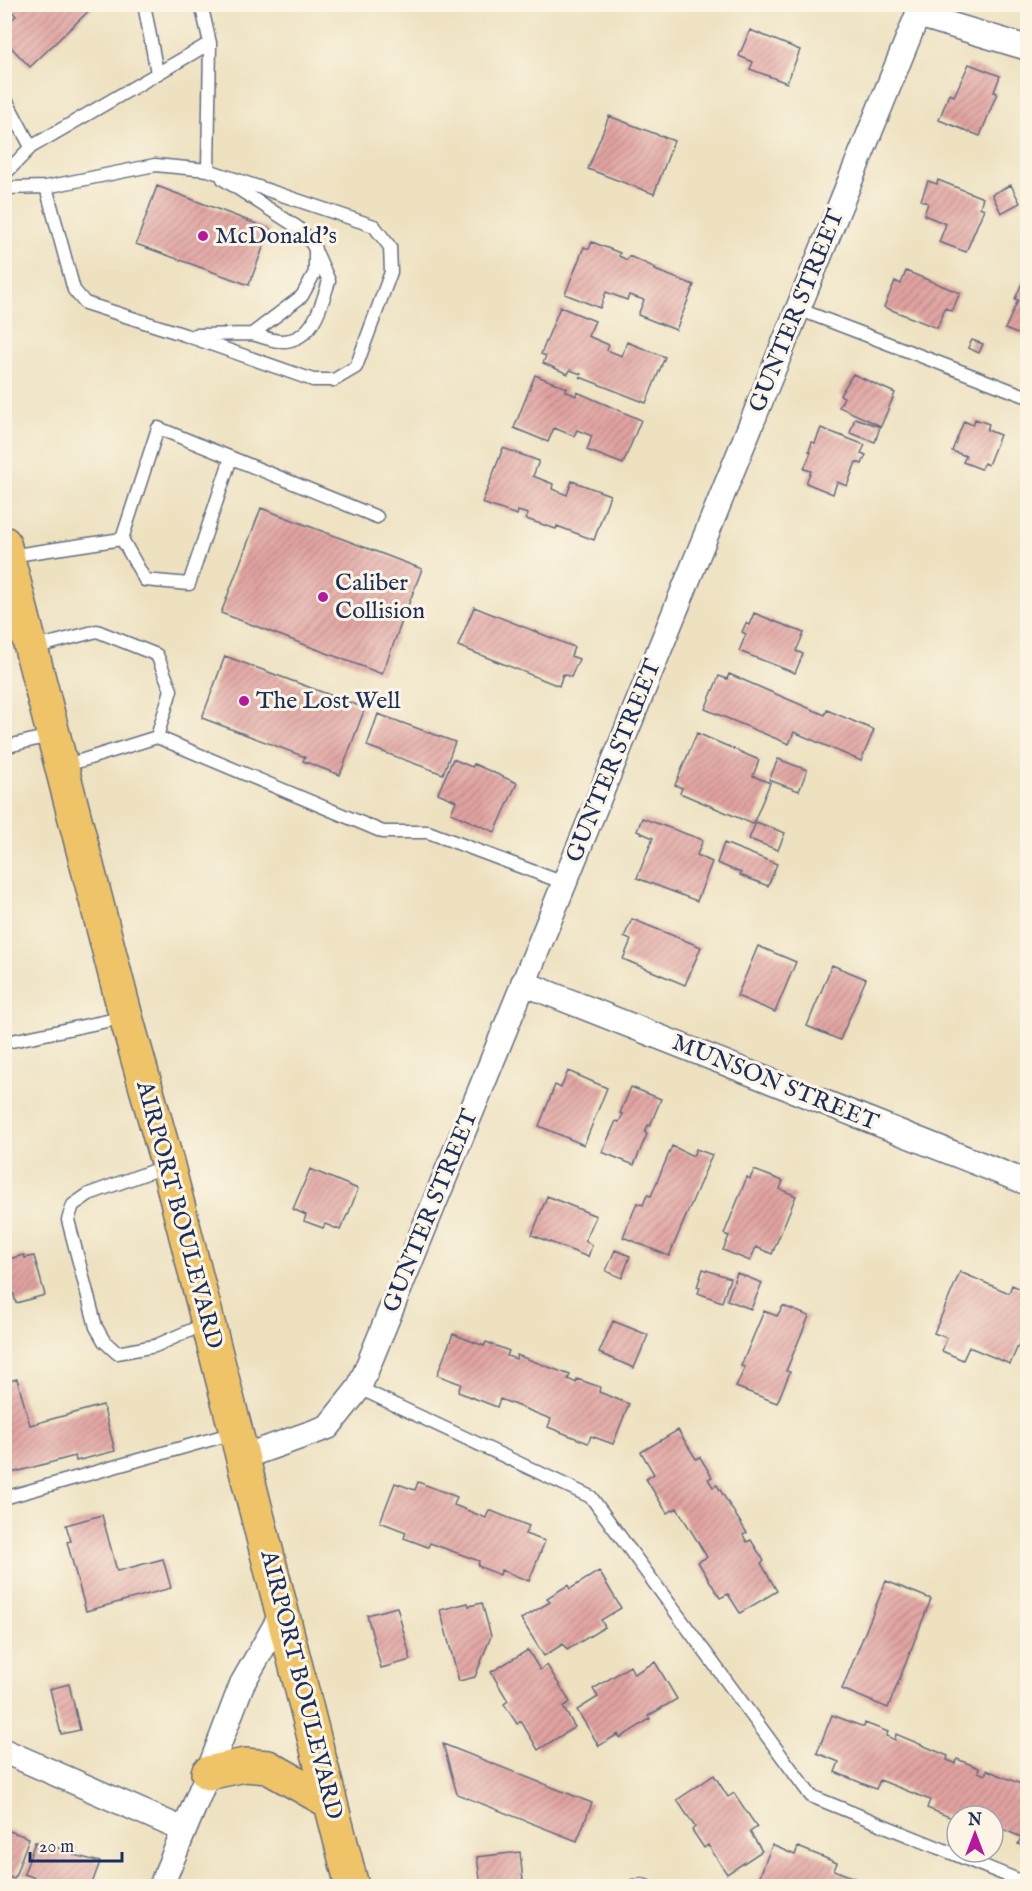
<svg xmlns="http://www.w3.org/2000/svg" width="1032" height="1891" viewBox="0 0 1032 1891" font-family="'IM FELL English',serif">
<style>
.building{fill:url(#building-hatch)}
.lines{fill:none;stroke-linecap:round;stroke-linejoin:round}
.lane-casing{stroke:#646d80;stroke-width:15}
.street-casing{stroke:#646d80;stroke-width:27}
.primary-casing{stroke:#646d80;stroke-width:36}
.lane{stroke:#fff;stroke-width:12}
.street{stroke:#fff;stroke-width:24}
.primary{stroke:#efc469;stroke-width:33}
.poi-dot{fill:#b5179e;stroke:#fcf5e5;stroke-width:2}
.labels{text-anchor:middle;dominant-baseline:central;stroke-width:6;stroke-linejoin:round;paint-order:stroke}
.poi-label{font-size:24px;fill:#1b2f5e;stroke:#fcf5e5;text-anchor:start}
.street-label{font-size:24px;fill:#1b2f5e;stroke:#fcf5e5}
</style>
<defs>
<pattern id="building-hatch" width="6" height="6" patternUnits="userSpaceOnUse" patternTransform="scale(1.5)"><rect width="6" height="6" fill="#e1a3a0"/><path d="M-1 1l2-2M0 6l6-6M5 7l2-2" fill="none" stroke="#b68586"/></pattern>
</defs>
<rect width="100%" height="100%" fill="#fcf5e5"/>
<filter id="ink" filterUnits="userSpaceOnUse"><feTurbulence type="fractalNoise" baseFrequency=".0167" numOctaves="2"/><feDisplacementMap in="SourceGraphic" scale="12" xChannelSelector="R" yChannelSelector="G"/><feConvolveMatrix kernelMatrix="1 2 1 2 8 2 1 2 1" color-interpolation-filters="sRGB"/></filter>
<filter id="wash" filterUnits="userSpaceOnUse"><feTurbulence type="fractalNoise" baseFrequency=".008" numOctaves="4" result="noise"/><feDisplacementMap in="SourceGraphic" scale="24" xChannelSelector="R" yChannelSelector="G"/><feGaussianBlur stdDeviation="1.35" result="paint"/><feColorMatrix in="noise" values="0 0 0 0 0 0 0 0 0 0 0 0 0 0 0 0 0 1.4 0 .05"/><feComposite in="paint" operator="in"/></filter>
<g filter="url(#wash)">
<rect width="100%" height="100%" fill="#ede1c0"/>
<g id="blocks">
<!-- building -->
<path class="building" d="M5,4H96L30,67L4,40V26L16,16Z
M750,30L800,50L787,83L750,69L753,62L739,56Z
M969,64L1000,76L994,92L997,93L980,136L939,120L949,94L954,96Z
M609,116L674,141L654,194L588,169Z
M938,180L983,198L980,207L984,209L966,252L939,242L946,224L924,215L928,203L921,200L928,181L937,184Z
M1011,185L1020,203L1001,213L992,194Z
M157,186L270,229L249,285L136,244Z
M592,242L620,253L619,256L627,260L629,256L656,268L655,270L694,285L676,330L638,315L644,300L629,295L627,300L606,292L600,308L565,294L584,247L589,249Z
M906,271L960,293L952,311L945,308L937,328L884,307L895,281L901,284Z
M1025,276L1028,277V338L1005,329L1018,300L1015,299Z
M560,307L595,321L588,336L609,345L607,350L622,356L627,342L665,357L646,403L580,377L581,374L570,370L568,374L543,363L546,356L541,354Z
M972,340L983,344L979,353L968,348Z
M853,374L895,393L881,426L839,407L844,397L840,395Z
M535,375L567,388L565,391L576,396L577,392L641,420L623,464L587,450L592,436L577,430L574,436L554,428L548,442L514,428Z
M855,418L880,427L875,442L850,433Z
M975,419L989,424L987,430L1000,435L988,465L984,463L981,469L963,462L966,456L952,451L964,421L973,425Z
M821,428L865,445L861,453L866,455L862,464L856,462L847,486L837,482L833,494L806,483L811,471L804,469L811,452L809,451L812,442L815,443Z
M503,448L539,461L533,476L553,484L552,489L567,495L572,481L610,495L594,540L557,526L556,529L526,519L528,514L518,511L517,515L482,503Z
M261,508L422,569L382,674L221,613Z
M474,607L574,647L571,656L579,659L571,677L563,674L559,686L458,646Z
M754,613L804,633L796,651L803,654L795,673L739,651L746,634L742,632L746,623L749,625Z
M225,656L365,708L340,775L303,761L305,757L202,718Z
M729,674L825,715L827,710L874,730L861,761L794,732L789,744L705,709L719,676L727,679Z
M378,714L455,742L443,774L367,746Z
M697,733L759,760L753,776L770,783L753,824L680,793L682,788L675,785Z
M453,759L472,767L474,764L517,783L495,832L451,813L456,801L438,793Z
M778,759L807,770L799,791L769,780Z
M642,818L703,840L697,855L712,862L697,901L637,878L653,838L637,831Z
M756,822L785,833L778,850L749,839Z
M724,843L777,864L768,886L740,875L741,873L717,863Z
M632,919L701,947L685,985L623,959L631,940L624,937Z
M758,946L796,962L775,1012L737,996Z
M832,965L866,979L840,1040L807,1026Z
M568,1071L607,1088L584,1145L539,1126L555,1085L561,1088Z
M631,1087L661,1099L650,1126L648,1125L645,1133L647,1134L634,1165L602,1152L616,1121L619,1122L623,1114L620,1113Z
M672,1146L693,1156L696,1149L712,1155L669,1256L623,1237L637,1203L643,1205L647,1195L651,1196Z
M310,1169L358,1189L348,1215H347L340,1230L325,1224L323,1228L304,1221L306,1215L293,1209Z
M754,1170L783,1181L780,1189L796,1196L772,1254L756,1247L750,1261L723,1250L729,1236L724,1234L747,1177L750,1179Z
M547,1196L596,1216L585,1241L592,1245L588,1257L532,1235Z
M615,1250L630,1256L622,1278L606,1271Z
M24,1255L25,1258L34,1256L45,1295L16,1303L10,1281L4,1283V1260Z
M703,1269L730,1278L722,1302L698,1293L700,1288L697,1287Z
M960,1272L1009,1293L1012,1285L1028,1292V1323L1010,1364L969,1347L963,1360L942,1351L947,1338L934,1333Z
M737,1273L762,1283L751,1309L727,1300Z
M783,1306L809,1316L786,1371L790,1372L777,1403L736,1387L745,1367L741,1366L764,1311L777,1316Z
M613,1321L648,1335L634,1368L599,1353Z
M453,1334L484,1346L486,1342L509,1351L507,1356L516,1359L517,1355L570,1375L568,1379L576,1383L577,1379L600,1387L599,1392L629,1404L613,1444L591,1436L588,1443L548,1427L551,1419L500,1399L497,1407L458,1392L461,1384L437,1375Z
M17,1379L30,1425L103,1405L115,1451L76,1461L75,1456L4,1475V1382Z
M678,1430L696,1459L700,1457L712,1477L708,1479L713,1487L717,1485L747,1533L743,1535L747,1542L751,1540L764,1561L761,1563L777,1591L740,1613L728,1594L720,1598L698,1562L707,1557L677,1508L667,1513L646,1479L654,1474L641,1452Z
M418,1482L457,1497L454,1505L486,1518L489,1510L529,1526L525,1534L545,1541L529,1581L501,1570L500,1575L478,1566L479,1561L430,1543L428,1547L404,1538L406,1532L380,1522L395,1483L415,1490Z
M102,1515L117,1571L163,1559L171,1588L86,1611L67,1542L71,1541L66,1525Z
M599,1571L621,1608L601,1620L605,1627L567,1650L563,1644L544,1656L521,1619L550,1602L547,1598L568,1585L570,1589Z
M886,1581L931,1599L888,1708L842,1689Z
M468,1603L469,1606L482,1603L491,1636L475,1677L459,1681L440,1610Z
M397,1607L411,1660L381,1668L367,1615Z
M528,1650L540,1670L547,1665L570,1702L563,1707L575,1727L538,1750L521,1721L517,1724L504,1704L508,1701L491,1672Z
M655,1662L677,1699L648,1716L650,1719L620,1738L618,1734L599,1746L577,1710L598,1697L593,1689L630,1666L634,1674Z
M69,1684L80,1730L61,1734L50,1689Z
M832,1715L864,1727L865,1723L888,1732L886,1736L895,1740L896,1734L948,1756L947,1760L955,1763L957,1759L979,1768L978,1772L985,1775L987,1770L1028,1787V1848L1018,1844L1021,1837L993,1825V1816H957V1820L927,1808L930,1800L880,1780L876,1789L835,1772L839,1762L817,1753Z
M443,1744L592,1803L577,1841L457,1794Z
M714,1775L728,1797L734,1793L757,1827L750,1832L762,1851L727,1874L708,1845L704,1848L692,1830L695,1827L677,1800Z
M4,1829L29,1838L14,1879L4,1875Z
M35,1842L62,1849L64,1843L76,1848L74,1855L100,1862L91,1886H58L24,1874Z
M772,1845L795,1855L798,1847L818,1855L837,1863L834,1870L875,1886H756Z
M520,1852L523,1881L481,1886L477,1857Z"/>
</g>
</g>
<g filter="url(#ink)">
<use href="#blocks" fill-opacity="0" stroke="#646d80" stroke-width="1.5"/>
<g class="lines">
<defs>
<path id="lane" d="M144,4L157,73
M4,96L31,147
M208,170L210,43
M4,175L31,147L210,43L201,4
M4,188L46,187L155,165L208,170L374,226L390,247L391,272L356,367L334,380H313L185,335L85,303L74,290L46,187
M798,309L1028,397
M252,334C260,336 270,340 279,341C313,343 321,306 329,281L317,254
M195,335L252,334L302,296L315,272V249L309,239L297,227L223,179
M122,539L145,580L189,584L231,458
M9,556L122,539L158,428L377,517
M33,648L97,631L157,655L171,690L157,737
M4,747L53,735
M64,766L157,737L383,832H428L564,883
M4,1033L7,1042L126,1017
M166,1166L89,1194L73,1205L68,1220L96,1327L104,1341L117,1353L155,1346L207,1323
M359,1388L591,1497L811,1796L1028,1884
M4,1498L234,1433
M633,1886L641,1885L646,1886"/>
<path id="street" d="M918,15L1028,48
M523,983L1028,1183
M243,1457L328,1427L359,1388L922,4
M4,1751L184,1830
M161,1886L208,1773L242,1684L282,1614"/>
<path id="primary" d="M4,543L126,1017L168,1166L352,1886
M208,1773L245,1765L268,1767L330,1802"/>
</defs>
<!-- lane casing -->
<use href="#lane" class="lane-casing"/>
<!-- street casing -->
<use href="#street" class="street-casing"/>
<!-- primary casing -->
<use href="#primary" class="primary-casing"/>
<!-- lane -->
<use href="#lane" class="lane"/>
<!-- street -->
<use href="#street" class="street"/>
<!-- primary -->
<use href="#primary" class="primary"/>
</g>
</g>
<!-- markers -->
<g class="poi-dot">
<circle cx="203" cy="236" r="6"/>
<circle cx="323" cy="597" r="6"/>
<circle cx="244" cy="701" r="6"/>
</g>
<g class="labels">
<!-- poi labels -->
<g class="poi-label">
<text x="215" y="236">McDonald's</text>
<text x="335" y="583">Caliber<tspan x="335" dy="28">Collision</tspan></text>
<text x="256" y="701">The Lost Well</text>
</g>
<!-- street labels -->
<g class="street-label">
<text transform="translate(797 311) rotate(-68)">GUNTER STREET</text>
<text transform="translate(614 761) rotate(-68)">GUNTER STREET</text>
<text transform="translate(775 1083) rotate(22)">MUNSON STREET</text>
<text transform="translate(431 1211) rotate(-68)">GUNTER STREET</text>
<text transform="translate(179 1215) rotate(75)">AIRPORT BOULEVARD</text>
<text transform="translate(301 1685) rotate(76)">AIRPORT BOULEVARD</text>
</g>
</g>
<!-- margin -->
<rect width="1032" height="1891" fill="none" stroke="#fcf5e5" stroke-width="24"/>
<!-- north arrow -->
<g transform="translate(975 1834)"><circle r="28" fill="#fcf5e5" stroke="#a2a6af" stroke-width="1.5"/>
<path d="M0-4.5L10 22L0 15L-10 22Z" fill="#b5179e"/>
<text y="-9" font-size="16" font-weight="bold" text-anchor="middle" fill="#1b2f5e">N</text>
</g>
<!-- scale -->
<path d="M30 1852v9h92v-9" fill="none" stroke="#1b2f5e" stroke-width="3"/>
<text x="39" y="1852" font-size="18" fill="#1b2f5e" stroke="#fcf5e5" stroke-width="4.5" paint-order="stroke">20 m</text>
</svg>
